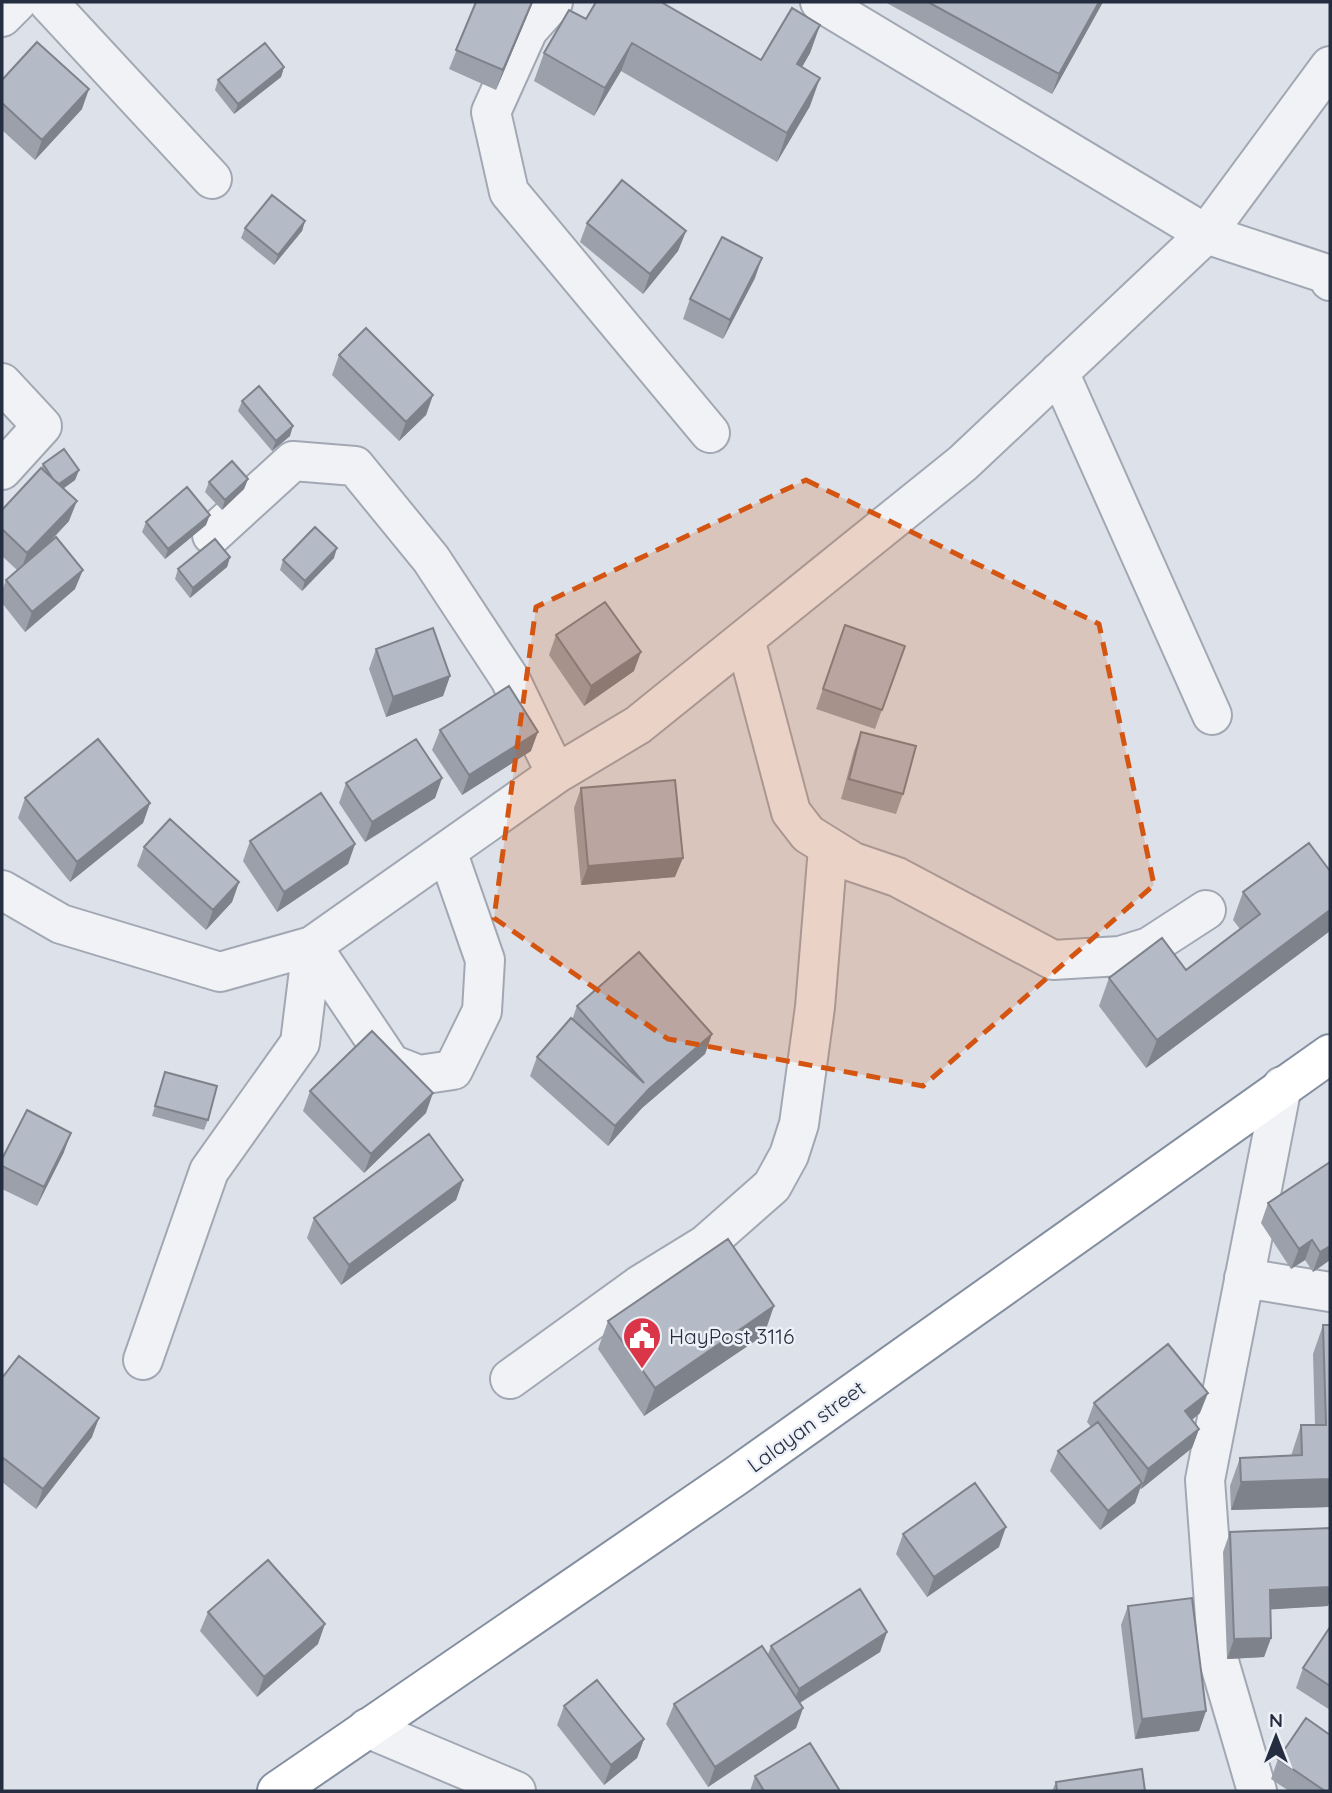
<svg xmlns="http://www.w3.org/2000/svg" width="1332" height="1793" viewBox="0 0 1332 1793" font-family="Quicksand,sans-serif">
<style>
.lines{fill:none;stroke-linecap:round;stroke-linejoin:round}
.minor-casing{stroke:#a2a8b3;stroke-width:42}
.highway-casing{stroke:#838ea0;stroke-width:42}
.minor{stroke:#f0f2f6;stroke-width:38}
.highway{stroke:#fff;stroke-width:38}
.wall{fill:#9ba0aa}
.shaded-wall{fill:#7e828b}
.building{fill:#b4bac6;stroke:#7e828b;stroke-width:2}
.marked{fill:#d45511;fill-opacity:0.2;stroke:#d45511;stroke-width:5;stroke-dasharray:14 9;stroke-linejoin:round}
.labels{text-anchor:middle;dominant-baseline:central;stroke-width:5;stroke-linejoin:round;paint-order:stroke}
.poi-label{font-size:21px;fill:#252e41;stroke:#edf0f6;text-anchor:start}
.street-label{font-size:21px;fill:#252e41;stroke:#edf0f6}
</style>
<rect width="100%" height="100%" fill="#dde1e9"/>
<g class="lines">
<defs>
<path id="minor" d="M48,2L212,179
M553,2L528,30L491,112L509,192L710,433
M820,2L1206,234L1327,274L1330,281
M2,17L17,2
M1059,372L1212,715
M2,383L42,426L2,470
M212,535L293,461L355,466L431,559L510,679L556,774
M745,639L791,812L808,834L853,862L897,877L1053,960L1120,956L1149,947L1206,910
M2,890L61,924L220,972L312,946L556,774L638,725L963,463L1206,234L1330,66
M312,946L391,1064L419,1075L453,1070L482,1011L485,960L447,851
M1244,1278L1330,1292
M143,1360L209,1171L300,1043L312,946
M510,1379L640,1285L705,1245L772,1186L789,1155L799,1124L815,1007L828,848
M367,1728L516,1791
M1257,1791L1218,1658L1205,1480L1282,1086"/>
<path id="highway" d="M277,1791L736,1476L1330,1054"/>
</defs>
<!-- minor casing -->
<use href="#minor" class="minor-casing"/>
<!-- highway casing -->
<use href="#highway" class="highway-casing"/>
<!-- minor -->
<use href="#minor" class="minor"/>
<!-- highway -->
<use href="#highway" class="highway"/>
</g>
<!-- wall -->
<path class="wall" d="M476,2H533L496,90L449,69Z
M885,2H1103L1052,94Z
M586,19L761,60L820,25L810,53L802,67L810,106L777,162L621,71L594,116L534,81L544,53Z
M284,67L281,77L234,114L215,90L218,80Z
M2,80L82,109L35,160L2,130Z
M305,221L302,231L274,265L241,238L245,228Z
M587,223L686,231L678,251L643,294L580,242Z
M755,278L723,339L683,319L690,299Z
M339,355L433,395L426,415L399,441L332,375Z
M242,401L290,436L272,451L238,411Z
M43,464L79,470L75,480L63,489L69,521L46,546L75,589L25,632L2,603V591L6,580L17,570L2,556V510L41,468Z
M248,479L244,489L222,510L205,492L209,482Z
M146,522L206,525L165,559L142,532Z
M230,557L227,567L190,598L175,579L178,569Z
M334,558L302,591L280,570L283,560Z
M845,625L905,646L875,729L816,709Z
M556,635L634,671L584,706L549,655Z
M376,649L450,676L443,696L386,717L369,669Z
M440,730L531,751L462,795L432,750Z
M861,732L903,794L896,814L841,799L854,751Z
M442,778L435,798L365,842L339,803L346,783Z
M581,788L675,877L581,885L574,808Z
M25,798L150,803L143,823L70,882L18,818Z
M250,841L355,844L348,864L277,912L243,861Z
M144,847L239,882L232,902L206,930L137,866Z
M1330,871V931L1146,1068L1099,1006L1109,978L1186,970L1240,929L1233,920L1243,892Z
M577,1006L712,1034L705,1054L642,1108L608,1146L530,1076L537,1057L572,1020Z
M165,1072L208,1120L204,1130L152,1116Z
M310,1091L426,1113L364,1173L303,1111Z
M64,1152L37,1206L2,1189V1159Z
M1330,1162V1260L1313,1272L1305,1260L1291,1269L1261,1223L1268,1203Z
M463,1180L456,1200L341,1285L307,1238L314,1218Z
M608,1321L764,1335L644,1416L598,1349Z
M1323,1325L1330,1507L1231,1510L1230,1486L1240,1458L1291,1456L1301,1425H1315L1313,1354Z
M2,1378L92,1437L36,1509L2,1482Z
M1094,1403L1200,1413L1192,1420L1199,1429L1192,1448L1141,1489L1140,1488L1135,1503L1100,1530L1050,1471L1058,1451L1091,1427L1087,1422Z
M1230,1532L1328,1606L1270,1609L1271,1638L1264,1657L1227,1659L1223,1552Z
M903,1534L999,1547L927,1597L896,1554Z
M1128,1606L1206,1711L1199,1731L1135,1739L1121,1625Z
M208,1612L318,1644L257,1697L200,1631Z
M1330,1627V1710L1296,1688L1303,1668Z
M887,1632L880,1652L800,1703L803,1708L796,1728L708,1787L666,1724L674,1704L768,1654L771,1646Z
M564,1706L644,1739L637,1758L604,1785L557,1725Z
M1278,1759L1330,1791H1289L1271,1779Z
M755,1776L840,1791H750Z
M1056,1782L1145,1791H1052Z"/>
<!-- shaded-wall -->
<path class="shaded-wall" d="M532,2H533L496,90L503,70Z
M1099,2H1103L1052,94L1059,74Z
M820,25L810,53L787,93L797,64Z
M632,43L621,71L594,116L605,88Z
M284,67L281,77L234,114L238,104Z
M820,78L810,106L777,162L787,133Z
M89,89L82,109L35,160L42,140Z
M305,221L302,231L274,265L278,255Z
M686,231L678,251L643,294L650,274Z
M762,258L755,278L723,339L730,320Z
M433,395L426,415L399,441L406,422Z
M293,426L290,436L272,451L276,441Z
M79,470L75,480L54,495L58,485Z
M248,479L244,489L222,510L225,500Z
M77,501L69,521L20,573L27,553Z
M210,515L206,525L165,559L168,549Z
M337,548L334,558L302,591L305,581Z
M230,557L227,567L190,598L193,588Z
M83,570L75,589L25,632L32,612Z
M641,652L634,671L584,706L591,686Z
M450,676L443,696L386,717L393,697Z
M538,732L531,751L462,795L469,775Z
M442,778L435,798L365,842L372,822Z
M150,803L143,823L70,882L77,862Z
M355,844L348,864L277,912L284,892Z
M683,858L675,877L581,885L588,866Z
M239,882L232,902L206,930L213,910Z
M1330,910V931L1146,1068L1157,1040Z
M712,1034L705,1054L642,1108L608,1146L615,1126L649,1089Z
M433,1093L426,1113L364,1173L371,1154Z
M71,1133L64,1152L37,1206L44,1187Z
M463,1180L456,1200L341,1285L349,1265Z
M1312,1240L1305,1260L1291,1269L1299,1249Z
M1330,1246V1260L1313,1272L1320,1252Z
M774,1306L764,1335L644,1416L655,1388Z
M1208,1393L1200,1413L1178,1431L1185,1411Z
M99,1418L92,1437L36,1509L43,1489Z
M1199,1429L1192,1448L1141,1489L1148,1469Z
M1330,1479V1507L1231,1510L1241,1482Z
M1142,1483L1135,1503L1100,1530L1108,1511Z
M1006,1527L999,1547L927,1597L934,1577Z
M1330,1587V1600L1328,1606L1262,1610L1270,1590Z
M325,1624L318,1644L257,1697L264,1677Z
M887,1632L880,1652L791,1708L799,1689Z
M1271,1638L1264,1657L1227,1659L1234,1639Z
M803,1708L796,1728L708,1787L715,1767Z
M1206,1711L1199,1731L1135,1739L1142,1719Z
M644,1739L637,1758L604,1785L611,1765Z"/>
<!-- building -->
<path class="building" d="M476,2H532L503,70L456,50Z
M596,2H661L761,60L792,8L820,25L797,64L820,78L787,133L632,43L605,88L544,53L569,10L586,19Z
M928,2H1099L1059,74Z
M37,42L89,89L42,140L2,103V80Z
M265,43L284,67L238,104L218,80Z
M622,180L686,231L650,274L587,223Z
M272,195L305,221L278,255L245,228Z
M722,237L762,258L730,320L690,299Z
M366,328L433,395L406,422L339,355Z
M259,386L293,426L276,441L242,401Z
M64,449L79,470L59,484L53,479L43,464Z
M232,461L248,479L225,500L209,482Z
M41,468L77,501L27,553L2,529V510Z
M187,487L210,515L168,549L146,522Z
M315,527L337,548L305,581L283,560Z
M56,537L83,570L32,612L6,580Z
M215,539L230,557L193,588L178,569Z
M605,602L641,652L591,686L556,635Z
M845,625L905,646L882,710L823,689Z
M433,628L450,676L393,697L376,649Z
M509,686L538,732L469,775L440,730Z
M861,732L916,746L903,794L849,779Z
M98,739L150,803L77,862L25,798Z
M416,739L442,778L372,822L346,783Z
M675,780L683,858L588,866L581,788Z
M321,793L355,844L284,892L250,841Z
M170,819L239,882L213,910L144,847Z
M1309,843L1330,871V910L1157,1040L1109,978L1162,938L1186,970L1260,914L1243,892Z
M639,952L712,1034L649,1089L615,1126L537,1057L571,1018L644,1083L577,1006Z
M372,1031L433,1093L371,1154L310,1091Z
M165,1072L217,1086L208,1120L155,1106Z
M27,1110L71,1133L44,1187L2,1166V1159Z
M429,1134L463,1180L349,1265L314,1218Z
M1330,1162V1246L1320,1252L1312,1240L1299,1249L1268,1203Z
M728,1239L774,1306L655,1388L608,1321Z
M1323,1325H1330V1479L1241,1482L1240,1458L1302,1455L1301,1425H1326Z
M1168,1344L1208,1393L1185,1411L1199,1429L1148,1469L1094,1403Z
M19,1356L99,1418L43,1489L2,1457V1378Z
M1098,1422L1142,1483L1108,1511L1058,1451Z
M975,1483L1006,1527L934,1577L903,1534Z
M1330,1528V1587L1270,1590L1271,1638L1234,1639L1230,1532Z
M268,1560L325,1624L264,1677L208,1612Z
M860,1589L887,1632L799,1689L771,1646Z
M1192,1598L1206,1711L1142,1719L1128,1606Z
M1330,1627V1686L1303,1668Z
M762,1646L803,1708L715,1767L674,1704Z
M597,1680L644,1739L611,1765L564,1706Z
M1306,1718L1330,1735V1791H1325L1278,1759Z
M810,1743L840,1791H764L755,1776Z
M1142,1769L1145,1791H1057L1056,1782Z"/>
<!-- marked area -->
<path class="marked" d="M806,480L1099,624L1154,885L923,1086L668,1039L494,918L536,607Z"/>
<!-- icons -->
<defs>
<symbol id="civic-pin" viewBox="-11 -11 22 30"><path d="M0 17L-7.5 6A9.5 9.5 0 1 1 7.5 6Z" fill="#da3549" stroke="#edf0f6"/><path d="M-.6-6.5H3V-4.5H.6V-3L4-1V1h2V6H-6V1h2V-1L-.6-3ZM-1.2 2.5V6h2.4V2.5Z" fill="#fff"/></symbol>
</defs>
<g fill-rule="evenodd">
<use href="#civic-pin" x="620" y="1314" width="44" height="60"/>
</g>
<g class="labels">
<!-- poi labels -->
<g class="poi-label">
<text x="669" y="1336">HayPost 3116</text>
</g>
<!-- street labels -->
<g class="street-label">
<text transform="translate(806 1426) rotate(-36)">Lalayan street</text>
</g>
</g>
<!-- border -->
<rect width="1332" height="1793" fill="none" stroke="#252e41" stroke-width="7"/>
<!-- north arrow -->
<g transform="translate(1276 1737)" stroke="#edf0f6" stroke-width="5" paint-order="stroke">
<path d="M0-5L12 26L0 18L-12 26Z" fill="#252e41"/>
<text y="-10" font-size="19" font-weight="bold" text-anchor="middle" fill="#252e41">N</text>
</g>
</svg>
